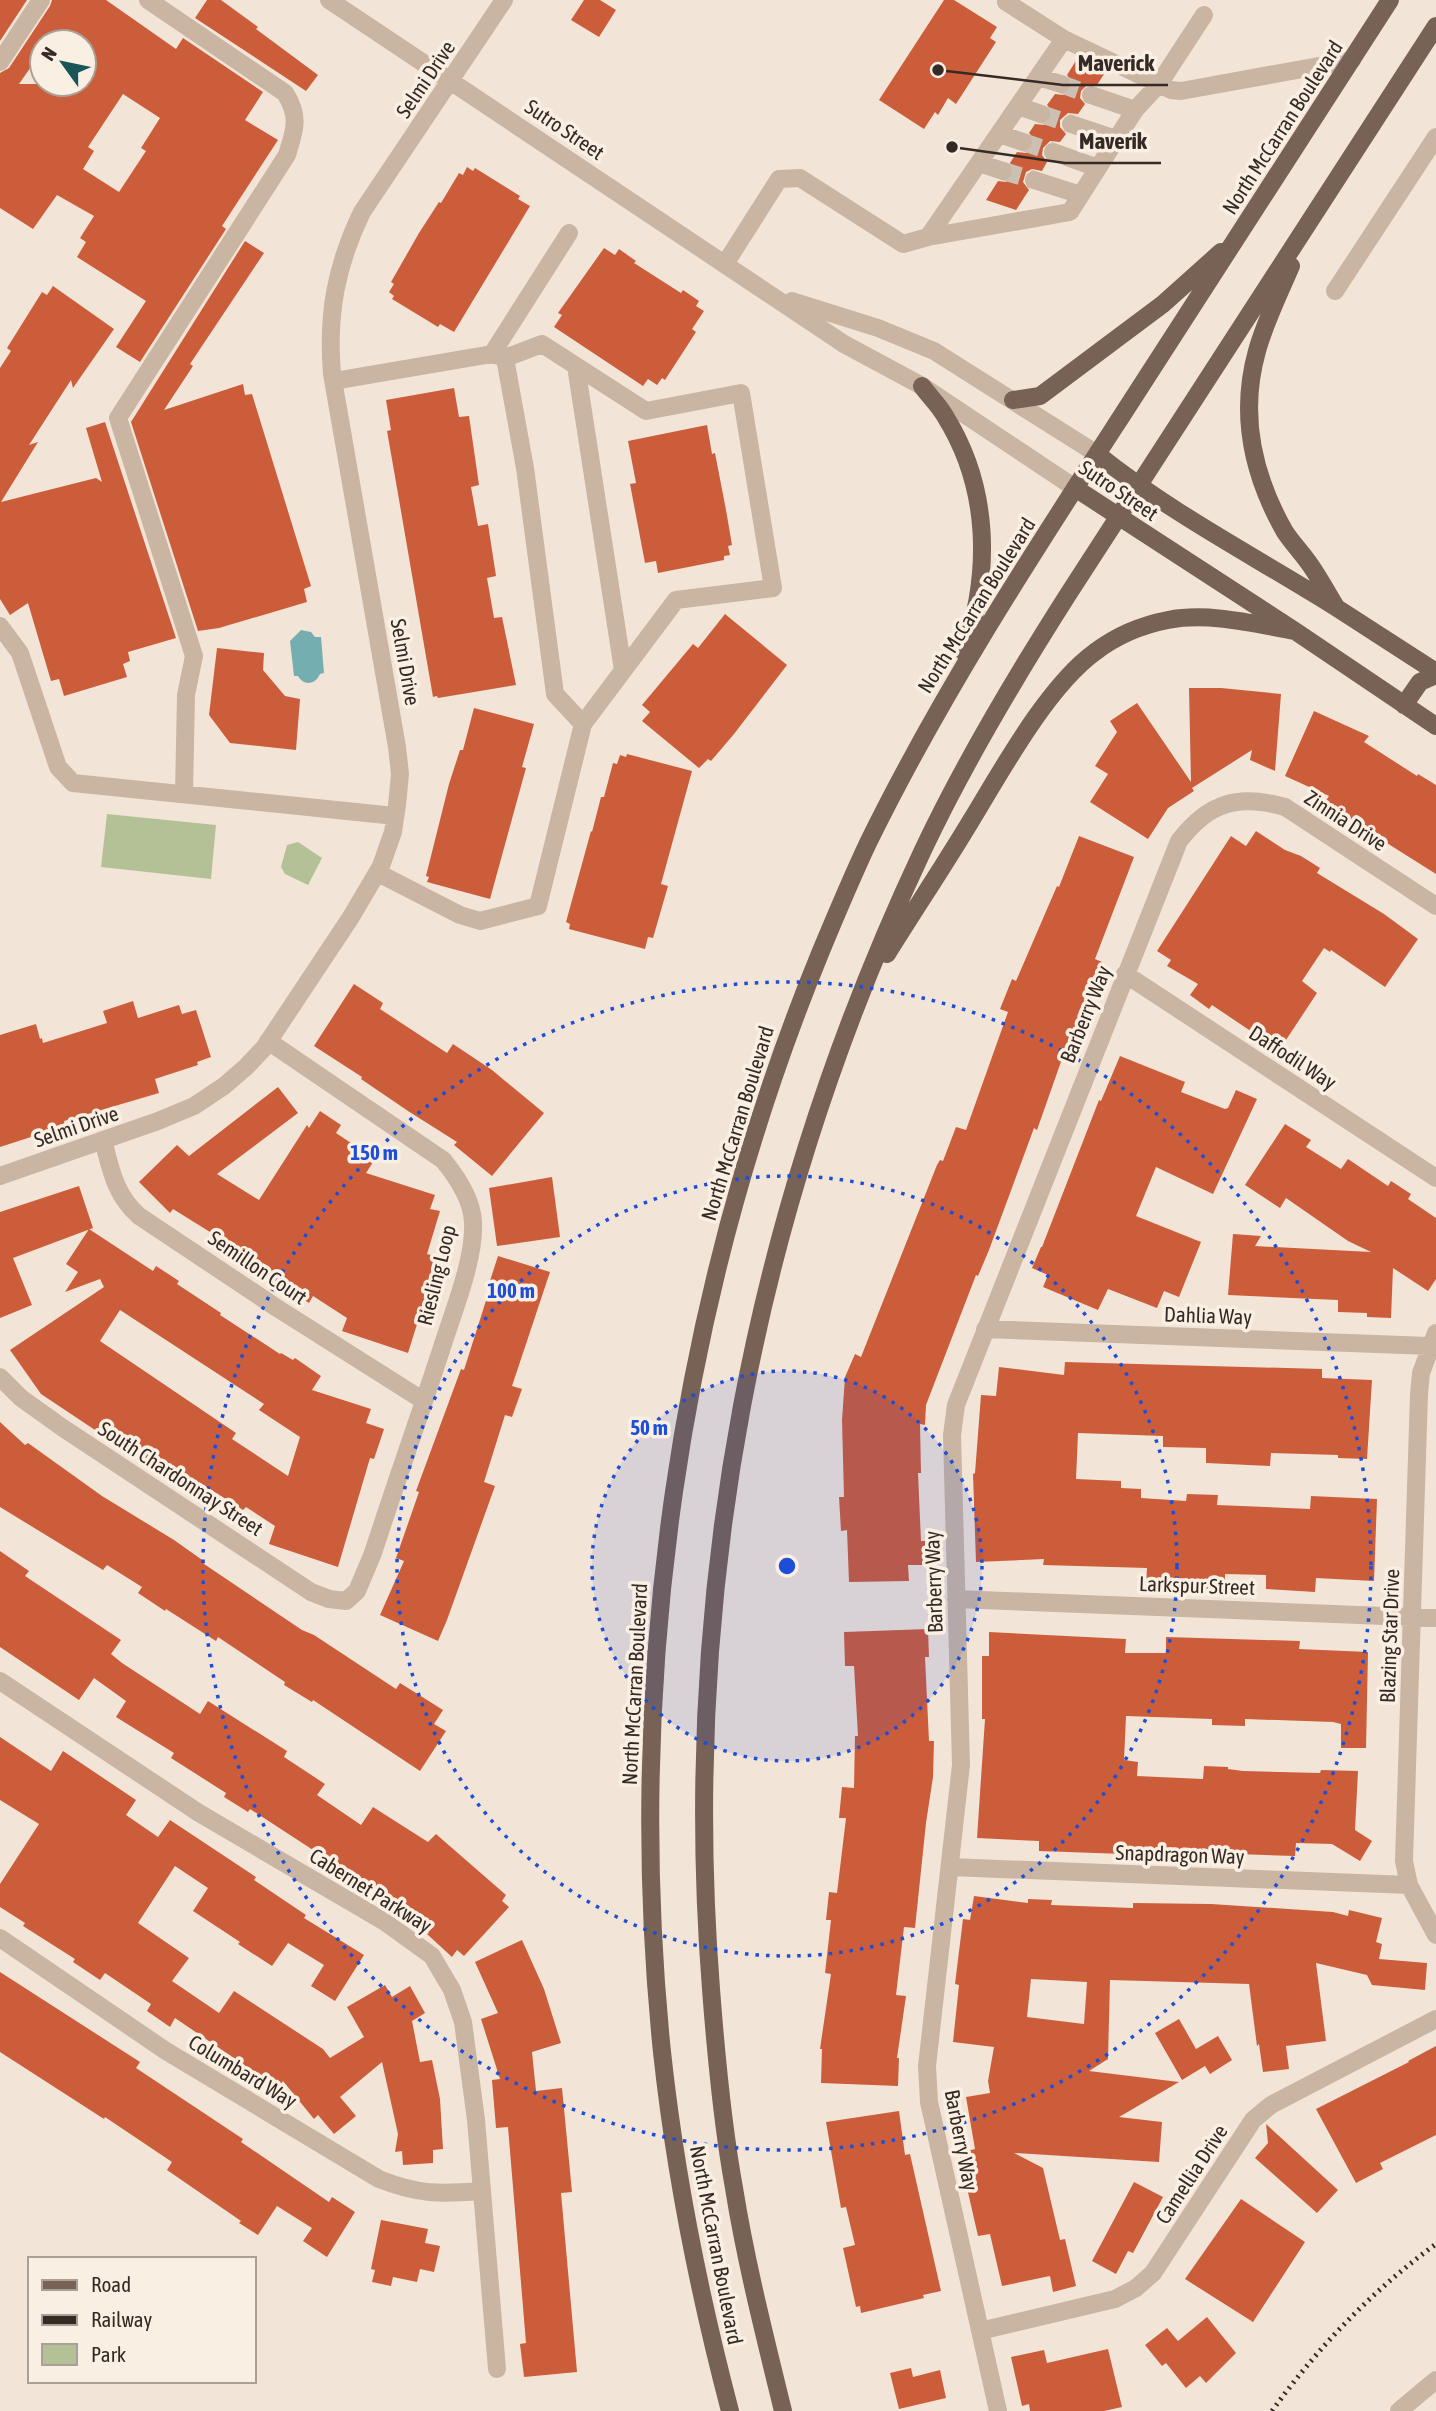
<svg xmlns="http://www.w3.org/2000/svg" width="1436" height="2411" viewBox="0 0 1436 2411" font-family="'Asap Condensed',sans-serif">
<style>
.green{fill:#b4c197}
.water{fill:#75aeb0}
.building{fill:#cc5d3b;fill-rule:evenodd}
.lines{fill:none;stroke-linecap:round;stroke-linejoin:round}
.minor-tunnel{stroke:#ccc0b3;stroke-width:18;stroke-dasharray:18 9;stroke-linecap:butt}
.minor{stroke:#cab5a3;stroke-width:18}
.major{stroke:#786155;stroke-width:18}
.rail{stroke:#352a25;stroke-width:5;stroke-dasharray:2 5;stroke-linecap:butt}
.ring{fill:none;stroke:#1d4ed8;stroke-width:3.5;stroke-dasharray:3.5 7}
.labels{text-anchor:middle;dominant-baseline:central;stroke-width:7;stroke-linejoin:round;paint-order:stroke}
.street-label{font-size:21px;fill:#352a25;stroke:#faefe3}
.centre{fill:#1d4ed8;stroke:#faefe3;stroke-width:3.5}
.ring-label{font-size:21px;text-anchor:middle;font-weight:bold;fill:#1d4ed8;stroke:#faefe3;stroke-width:7;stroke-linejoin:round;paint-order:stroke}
.leader{fill:none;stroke:#352a25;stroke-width:2.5}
.callout-dot{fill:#352a25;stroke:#faefe3;stroke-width:2.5}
.callout-label{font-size:23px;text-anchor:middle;font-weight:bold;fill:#352a25;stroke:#faefe3;stroke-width:7;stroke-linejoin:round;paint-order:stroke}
</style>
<rect width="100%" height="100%" fill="#f2e5d7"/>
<!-- green -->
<path class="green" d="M107,814L216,825L211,879L101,867Z
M298,842L322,858L308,885L285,874L281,867L287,845Z"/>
<!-- water -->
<path class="water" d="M301,630L311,632L315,637H321L324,673L320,674C315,685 304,686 298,676H294L290,641Z"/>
<!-- building -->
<path class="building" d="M0,0H27L0,41Z
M52,0H106L176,49L183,38L263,92L245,120L278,140L222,226L226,229L140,362L116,347L146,301L77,257L86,242L80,238L94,216L57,195L33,229L0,208V73L9,68L50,6ZM42,42H84V84H19L42,51ZM123,94L160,118L141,148L146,151L119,192L83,169L94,151L88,147Z
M207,0H221L258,27L256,29L318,75L306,91L195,18Z
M584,0H600L616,10L599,37L571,20Z
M944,0H954L997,27L990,38L996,42L956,104L948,98L938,115L935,112L924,129L879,100Z
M1077,59L1106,71L1097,85L1088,84L1081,91L1080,98L1085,104L1078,114L1068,113L1060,120V127L1066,134L1060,142L1050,141L1043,148L1042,155L1047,162L1042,171L1032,169L1026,172L1023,182L1029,190L1016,210L986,200L998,181L1006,182L1013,175L1014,168L1010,163L1017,152L1026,153L1033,146L1034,139L1029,133L1035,124L1044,125L1051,118L1052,111L1047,105L1055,94L1063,95L1069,92L1072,82L1067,75Z
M467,167L473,171L475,168L520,196L518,199L530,206L454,332L440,324L438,327L392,299L394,296L389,292L394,284L391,282L419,233L439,202L441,203L459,173L463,175Z
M245,241L264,253L190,364L193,366L164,410L243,384L245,395L252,394L311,586L304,589L307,602L219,628L198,631L131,422Z
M604,248L615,255L619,249L636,261L634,263L681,293L683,290L699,301L696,306L704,311L692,329L696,332L665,380L662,378L657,385L648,379L643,386L554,327L562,315L558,313Z
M53,286L114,329L73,388L71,380L29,445L38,442L1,502L96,478L102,482L86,428L105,422L176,638L128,652L130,661L123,664L127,677L64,696L59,679L51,681L28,603L10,615L0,599V368L11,351L7,348L42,292L47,295Z
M454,388L459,417L469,416L479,485L471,487L478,526L488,524L496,576L487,578L494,618L502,617L516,685L438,698L437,696L433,697L397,488L387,431L391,430L386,400Z
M707,425L712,454L715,453L726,510L732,545L728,546L730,555L724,556V560L658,573L656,561L645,563L630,484L636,483L628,441Z
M725,614L787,665L734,734L711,761L708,759L699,768L642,721L650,712L642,705L693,644L698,648Z
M217,648L264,653L263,670L285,696L300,699L296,750L230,743L209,715Z
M1189,688H1221L1281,694L1275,771L1250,760L1252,750L1192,788L1194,791L1168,808L1148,839L1090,802L1108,774L1095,766L1117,732L1110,721L1137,703L1191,782Z
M474,708L534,724L522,767L526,768L490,899L427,882L429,877L426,876L449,784L460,750H463Z
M1314,711L1369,736L1364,742L1417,776L1418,774L1436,785V874L1344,816L1341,821L1321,808L1329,796L1285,776Z
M627,754L692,771L661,884L668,886L653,938L648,937L645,949L569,929L570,924L566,922L591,831L592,832L601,797H604L613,763L617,764L620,755L626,757Z
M1256,831L1285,850L1301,856L1320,868L1317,873L1384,914L1418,939L1385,987L1331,950L1330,952L1324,948L1302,981L1317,993L1282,1046L1264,1034L1261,1038L1212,1005L1209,1009L1190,995L1198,984L1167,966L1171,960L1157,951L1231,836L1246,846Z
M1079,836L1134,857L1095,959L1102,962L1063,1056L1037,1130L1034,1128L989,1250L978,1276L976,1275L926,1405L925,1425L920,1424L921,1473H918L921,1541H925L926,1565H908L909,1581L849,1582L847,1530L841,1531L839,1497H844L842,1420L845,1377L855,1354L861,1357L937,1165L940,1160L943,1161L956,1127L966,1130L1008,1012L1000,1009L1012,979L1016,981L1057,886L1059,887Z
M354,984L383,1003L380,1009L447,1053L453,1044L492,1070L544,1113L492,1176L454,1145L457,1142L408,1111L361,1079L362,1077L314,1046Z
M133,1001L138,1018L179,1005L182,1014L196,1010L211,1057L197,1062L198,1065L155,1079L159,1093L64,1121L65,1126L0,1147V1035L36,1024L40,1039L42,1038L43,1043L107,1023L103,1011Z
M1120,1056L1185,1082L1181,1092L1225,1109L1228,1108L1236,1090L1257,1099L1213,1194L1156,1167L1136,1216L1201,1242L1179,1297L1164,1291L1157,1308L1108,1289L1098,1310L1043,1287L1048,1275L1032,1268L1041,1247H1042L1099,1100L1101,1101Z
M278,1087L298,1113L217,1174L259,1200L307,1125L309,1128L320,1111L341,1125L336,1133L375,1159L366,1173L435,1195L430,1209L440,1211L427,1254L438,1257L408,1353L342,1331L347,1318L313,1296L309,1303L260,1271L257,1275L233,1260L239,1250L173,1209L170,1213L139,1182L177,1145L189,1156Z
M1285,1124L1311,1140L1306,1147L1341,1169L1348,1159L1388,1186L1391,1181L1411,1194L1408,1199L1436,1218V1279L1428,1291L1393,1268L1391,1318L1367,1317V1313L1338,1312V1300L1228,1295L1233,1234L1261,1236L1255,1246L1371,1252L1348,1241L1286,1198L1280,1208L1245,1185Z
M552,1177L560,1237L497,1246L489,1188Z
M79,1186L93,1228L13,1258L32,1305L0,1318V1212Z
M89,1229L153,1271L156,1266L179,1281L177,1284L221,1313L220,1315L280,1354L281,1353L293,1360L295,1358L321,1376L312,1390L371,1409L366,1423L384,1429L374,1459L370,1458L338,1567L269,1544L275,1526L246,1507L243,1510L199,1482L191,1494L168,1479L172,1474L109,1435L107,1438L41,1394L10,1350L104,1287L100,1279L65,1292L78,1272L66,1264ZM120,1310L264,1404L259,1410L300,1437L288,1476L232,1439L236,1433L100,1341Z
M498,1256L550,1272L512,1386L522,1389L512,1417L505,1415L484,1482L495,1486L447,1620L438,1641L380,1615L404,1561L396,1558L419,1492L416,1491L461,1369L464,1370L490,1288L488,1287Z
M1065,1362L1322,1369V1378L1372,1380L1367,1459L1338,1458V1455L1271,1453L1270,1466L1206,1463V1448L1163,1447V1436L1078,1433L1076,1479L1121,1481V1488L1141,1489V1498L1186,1501L1187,1494L1218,1495L1217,1505L1310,1509L1311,1496L1377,1499L1374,1581L1316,1578L1315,1592L1266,1589V1575L1225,1574V1590L1201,1589L1146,1585L1147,1568L1043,1565L1044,1559L976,1562L973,1474L975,1473L981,1395L996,1396L999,1367L1064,1375Z
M0,1422L25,1445L28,1443L102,1496L174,1540L205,1562L204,1564L302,1630L314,1635L396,1689L400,1683L443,1710L434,1724L446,1731L420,1771L313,1700L312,1702L284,1685L285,1682L218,1637L216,1641L166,1609L165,1611L138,1593L142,1587L107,1565L103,1570L0,1507Z
M0,1551L29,1571L25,1576L121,1640L111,1654L122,1663L200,1714L208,1701L287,1751L284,1757L325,1784L317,1795L361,1825L373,1807L428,1842L436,1834L506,1895L502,1901L509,1907L464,1956L457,1950L452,1957L427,1934L429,1933L376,1886L372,1892L334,1869L336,1865L250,1809L248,1812L224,1797L226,1793L171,1758L174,1753L116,1717L126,1701L94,1678L79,1700L0,1647Z
M928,1629L929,1657H925L929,1741H934L933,1777L926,1823L915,1928L904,1927L896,1995L906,1996L897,2058H899L898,2086L821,2083L822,2049H820L831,1974L825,1973L831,1920H826L829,1892L837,1893L846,1818H839L842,1787L854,1788L855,1736H858L854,1666H845L844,1632Z
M989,1632L1126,1639L1125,1653H1166V1637L1300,1641L1299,1649L1368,1652L1366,1748H1341V1724L1333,1722L1245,1719V1726L1212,1725V1719L1126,1716L1124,1760L1138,1762L1137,1776L1203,1779L1204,1766L1228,1767V1769L1243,1771L1320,1773L1321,1770L1358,1771L1355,1830L1372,1841L1360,1861L1332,1844L1296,1843L1295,1856L1237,1854V1858L1039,1851V1841L977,1838L985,1719H982V1656H989Z
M0,1737L51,1771L63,1751L136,1800L126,1815L158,1837L170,1820L256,1877L254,1880L306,1915L304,1918L364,1955L335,2001L311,1986L324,1965L288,1943L272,1966L238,1944L240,1942L193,1911L208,1888L175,1866L138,1923L189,1958L172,1981L219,2013L234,1991L323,2049L330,2058L364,2037L347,2007L385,1985L392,1997L410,1986L425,2013L412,2021L420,2062L432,2060L440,2099L443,2149L433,2150V2163L403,2165L402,2151L395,2152L398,2134L382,2062L340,2097L356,2116L334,2134L318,2115L314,2119L283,2081L278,2088L175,2018L170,2027L147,2011L151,2004L105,1973L100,1980L73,1962L75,1959L23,1926L25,1923L0,1907V1884L39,1824L0,1800Z
M974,1896L1028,1903V1899L1052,1900L1051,1905L1133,1908V1903L1211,1904L1333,1912L1348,1916L1349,1910L1382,1918L1376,1942L1382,1944L1379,1959L1427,1963L1425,1990L1372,1985L1367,1975L1316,1963L1326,2041L1286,2046L1289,2069L1263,2072L1259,2044L1257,2046L1249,1984L1110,1980L1108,2059L1089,2071L1179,2082L1119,2117L1162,2122L1159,2162L1014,2153L1043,2168L1060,2240L1065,2239L1076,2286L1053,2292L1050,2276L1002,2286L990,2234L978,2236L959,2153L975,2149L966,2097L990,2093L988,2081L994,2047L953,2042L959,1985L955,1984L963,1919L970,1920ZM1031,1979L1087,1982L1084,2024L1027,2017Z
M522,1940L544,1989L561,2043L532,2052L536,2091L562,2088L572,2192L561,2193L577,2372L524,2377L520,2344L526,2343L508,2127L496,2128L492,2080L500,2079L481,2019L498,2013L475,1962Z
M0,1972L140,2062L136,2068L243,2139L241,2142L329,2202L332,2197L355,2212L327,2257L303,2241L312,2228L277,2206L258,2235L239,2223L241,2221L167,2170L172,2162L105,2117L104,2119L0,2052Z
M1179,2019L1196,2049L1218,2036L1232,2060L1210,2074L1205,2066L1182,2080L1155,2033Z
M1436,2046V2135L1380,2163L1383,2169L1356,2183L1316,2109L1409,2062L1408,2061Z
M899,2111L905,2155L910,2154L941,2291L923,2295L924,2298L861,2313L860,2306L856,2307L843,2248L855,2245L846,2207L841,2208L826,2122Z
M1266,2124L1338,2190L1317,2213L1255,2158L1268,2143Z
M1134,2182L1163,2197L1133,2253L1128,2251L1116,2274L1092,2261Z
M1241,2199L1305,2242L1253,2322L1185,2279Z
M381,2220L428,2229L425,2243L440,2246L434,2272L420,2269L417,2282L393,2277L391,2286L372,2282L375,2270L371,2269Z
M1207,2317L1236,2353L1206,2383L1200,2376L1186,2388L1166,2363L1162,2366L1145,2345L1167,2328L1178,2341Z
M1108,2349L1122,2407L1104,2411H1030L1029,2404L1022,2406L1011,2357L1044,2350L1047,2363Z
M911,2368L913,2377L940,2370L946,2398L899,2409L890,2373Z"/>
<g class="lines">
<!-- minor-tunnel -->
<path class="minor-tunnel" d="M1061,84L1091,95
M1041,114L1071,124
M1023,142L1053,152
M1003,171L1034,180"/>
<!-- minor -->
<path class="minor" d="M148,0L285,93C300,116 295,130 287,155L118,418L194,656L186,695L184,793
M329,0L844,344L922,386L1075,488
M1006,2L1064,39L1171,90L1181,91L1352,60
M0,62L41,0
M1038,77L1061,84
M1091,95L1135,110
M1018,106L1041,114
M1071,124L1116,139
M999,134L1023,142
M1053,152L1098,168
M979,163L1003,171
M1034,180L1081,195
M928,237L1070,212L1135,110L1159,84L1204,15
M725,264L779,179L800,178L903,244L928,237L1064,39
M1335,291L1436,137
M792,301L878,328L934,351L1097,454
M492,354L569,233
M505,358L542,344L646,411L741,393L773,588L676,600L583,724
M576,366L623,670
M334,381L492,354L505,358L525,468L555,694L583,724L538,906L480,921L460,915L378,873
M0,626L20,653L58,767L73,783L395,816
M1125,974L1436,1178
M103,1140C111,1170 115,1195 139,1216L277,1308L424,1401
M0,1176L158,1121L194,1106L224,1086L246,1067L264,1048L351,917L381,866L393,832L397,805L400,774L397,747L332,374C327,314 336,266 362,212L504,0
M985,1329L1429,1346
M1436,1333L1421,1373L1419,1394L1404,1861L1409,1885L1436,1935
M0,1377L21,1398L63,1428L311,1592L329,1599L346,1601L357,1591L373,1553C396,1482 421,1412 444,1341C455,1307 475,1257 473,1222C472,1200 457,1177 443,1160L268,1041
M956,1599L1436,1618
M0,1681L199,1813L385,1922L432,1956L452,1990L463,2022L476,2120L497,2369
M950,1867L1409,1885
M0,1938L166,2051L379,2179C419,2195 440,2194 482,2191
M980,2331L1115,2299L1136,2288L1153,2273L1253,2120L1271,2105L1436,2019
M998,2411L929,2102L927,2066L961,1765L952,1435L956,1405L1179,841C1209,802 1238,794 1285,807L1436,906
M1399,2411L1436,2380"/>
<!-- major -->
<path class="major" d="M1291,266C1279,294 1265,322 1257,351C1239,415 1253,476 1285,532C1293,544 1303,554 1311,566C1320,579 1328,594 1336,607
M922,386C929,396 939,405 945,416C990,488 991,573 964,652
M1013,400L1040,396L1163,304L1221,252
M1097,454C1172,514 1256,557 1337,608C1370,629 1403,651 1436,672
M1075,488L1295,631L1436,726
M1404,705L1420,682L1436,675
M887,954C915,909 945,864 972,819C1003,768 1048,686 1095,652C1116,636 1142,625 1168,620C1209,612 1255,624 1295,631
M730,2411C699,2293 675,2173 662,2052C624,1680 679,1297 821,951C836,915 851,879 868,843C941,694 1031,556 1121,417C1211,278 1301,139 1390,0
M783,2411C765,2337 746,2263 734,2188C722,2122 716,2055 711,1989C680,1594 754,1209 923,850C965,761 1016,676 1069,593L1436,26"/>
<!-- rail -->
<path class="rail" d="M1272,2411C1318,2347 1373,2290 1436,2244"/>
</g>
<!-- distance rings -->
<circle cx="787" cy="1566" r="195" fill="#1d4ed8" fill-opacity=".12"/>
<g class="ring">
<circle cx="787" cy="1566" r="195"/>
<circle cx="787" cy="1566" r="390"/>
<circle cx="787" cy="1566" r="584"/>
</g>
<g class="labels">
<!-- street labels -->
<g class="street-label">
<text transform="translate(425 79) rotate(-56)">Selmi Drive</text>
<text transform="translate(1282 127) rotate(-57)">North McCarran Boulevard</text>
<text transform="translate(565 129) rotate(34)">Sutro Street</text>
<text transform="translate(1119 490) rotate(34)">Sutro Street</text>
<text transform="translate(976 605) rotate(-58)">North McCarran Boulevard</text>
<text transform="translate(406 662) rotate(80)">Selmi Drive</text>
<text transform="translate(1346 820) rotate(33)">Zinnia Drive</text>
<text transform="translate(1085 1014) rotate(-68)">Barberry Way</text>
<text transform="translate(1293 1057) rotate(33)">Daffodil Way</text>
<text transform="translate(737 1123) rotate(-73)">North McCarran Boulevard</text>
<text transform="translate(76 1126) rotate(-19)">Selmi Drive</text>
<text transform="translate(258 1267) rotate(34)">Semillon Court</text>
<text transform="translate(436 1275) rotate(-76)">Riesling Loop</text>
<text transform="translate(1208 1315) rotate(2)">Dahlia Way</text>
<text transform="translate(181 1478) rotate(33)">South Chardonnay Street</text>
<text transform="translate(933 1582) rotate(-92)">Barberry Way</text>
<text transform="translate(1197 1585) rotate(2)">Larkspur Street</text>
<text transform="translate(1389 1636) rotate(-88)">Blazing Star Drive</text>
<text transform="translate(634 1684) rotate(-87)">North McCarran Boulevard</text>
<text transform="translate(1180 1854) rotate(2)">Snapdragon Way</text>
<text transform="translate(371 1890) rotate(32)">Cabernet Parkway</text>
<text transform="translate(243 2071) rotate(31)">Columbard Way</text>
<text transform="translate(962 2140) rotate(79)">Barberry Way</text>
<text transform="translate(1191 2174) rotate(-57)">Camellia Drive</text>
<text transform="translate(717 2245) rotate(79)">North McCarran Boulevard</text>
</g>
</g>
<circle cx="787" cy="1566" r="10" class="centre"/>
<g class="ring-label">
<text x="374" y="1160">150 m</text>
<text x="511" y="1298">100 m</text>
<text x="649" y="1435">50 m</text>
</g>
<!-- callouts -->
<path class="leader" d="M938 70L1063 85H1168M952 147L1065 163H1161"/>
<g class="callout-dot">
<circle cx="938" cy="70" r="7"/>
<circle cx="952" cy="147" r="7"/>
</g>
<g class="callout-label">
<text x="1116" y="71">Maverick</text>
<text x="1113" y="149">Maverik</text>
</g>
<!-- legend -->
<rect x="28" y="2257" width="228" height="126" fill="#faefe3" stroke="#aba097" stroke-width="2"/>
<rect x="42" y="2280" width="35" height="10" fill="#786155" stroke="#aba097" stroke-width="2"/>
<text x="91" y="2292" font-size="21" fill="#352a25">Road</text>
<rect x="42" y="2315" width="35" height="10" fill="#352a25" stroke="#aba097" stroke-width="2"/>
<text x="91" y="2327" font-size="21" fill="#352a25">Railway</text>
<rect x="42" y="2344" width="35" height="21" fill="#b4c197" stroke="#aba097" stroke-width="2"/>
<text x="91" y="2362" font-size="21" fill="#352a25">Park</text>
<!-- north arrow -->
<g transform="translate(63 63) rotate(303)"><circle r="33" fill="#faefe3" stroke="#aba097" stroke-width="2"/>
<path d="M0-5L12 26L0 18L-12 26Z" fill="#195558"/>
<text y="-10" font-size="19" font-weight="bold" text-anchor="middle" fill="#352a25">N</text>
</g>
</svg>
